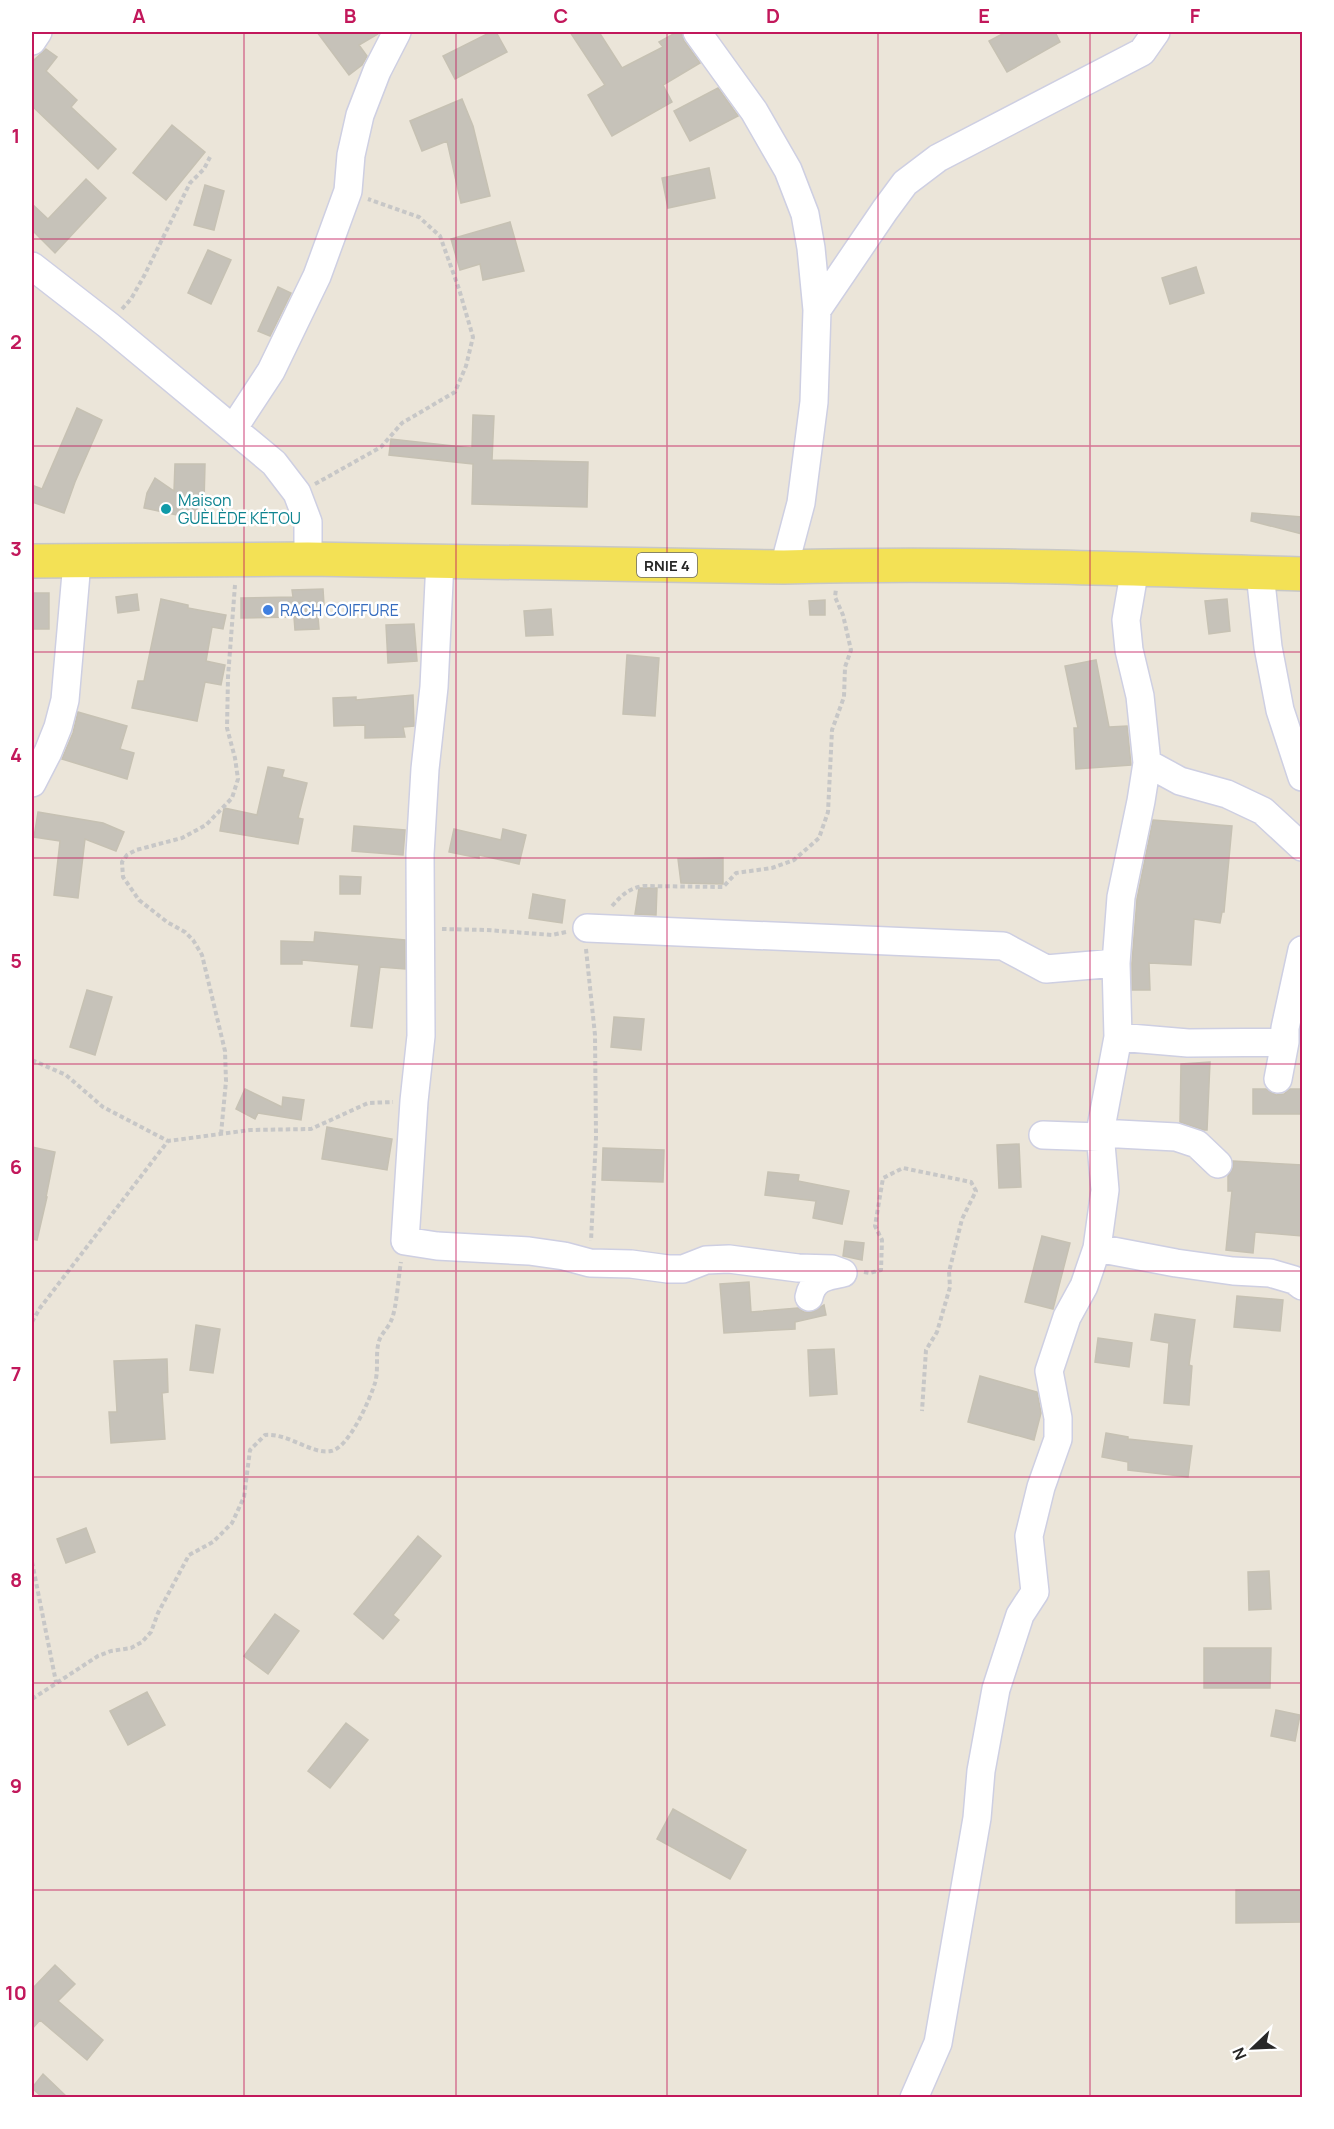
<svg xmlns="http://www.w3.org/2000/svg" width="1334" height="2129" viewBox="0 0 1334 2129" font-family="Manrope,sans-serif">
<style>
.building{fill:#c6c2b9;stroke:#c6c1b3;stroke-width:1.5}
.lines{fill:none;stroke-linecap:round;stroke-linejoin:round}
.minor-casing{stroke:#cecfe2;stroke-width:30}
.major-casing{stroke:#c7c7c7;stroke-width:36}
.path{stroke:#c7c7c7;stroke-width:4;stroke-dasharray:4.5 3;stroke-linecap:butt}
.minor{stroke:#fff;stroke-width:27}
.major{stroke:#f3e155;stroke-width:33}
.grid{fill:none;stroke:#c2185b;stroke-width:1.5;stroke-opacity:0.55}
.culture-dot{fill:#0f9aa8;stroke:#fff;stroke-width:2}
.shop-dot{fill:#3f7fe0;stroke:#fff;stroke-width:2}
.labels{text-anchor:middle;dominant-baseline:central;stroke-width:5;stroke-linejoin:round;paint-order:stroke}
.shield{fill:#fff;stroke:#686868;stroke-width:1.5}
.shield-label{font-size:15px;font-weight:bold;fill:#282828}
.culture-label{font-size:16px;fill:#0d838f;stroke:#fff;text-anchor:start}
.shop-label{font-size:16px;fill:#366cbe;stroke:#fff;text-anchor:start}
.neatline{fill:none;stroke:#c2185b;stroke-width:2}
.grid-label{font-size:20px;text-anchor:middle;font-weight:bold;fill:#c2185b}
</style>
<rect width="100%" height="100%" fill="#ebe5d9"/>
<!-- building -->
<path class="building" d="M317,32H380L378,34L359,45L367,56L362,65L349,75Z
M491,32H496L507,52L455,79L443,56Z
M570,32H599L622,68L663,47L659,42L677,32H682L684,41L700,63L663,85L672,102L612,136L588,95L605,85Z
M1006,32H1055L1060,42L1007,72L989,41Z
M46,49L57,57L46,71L77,100L71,107L116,149L98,169L32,106V57L34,60Z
M718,88L738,116L690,141L674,111Z
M462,99L473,126L490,196L461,203L447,141L422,151L410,121Z
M172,125L205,152L166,200L133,173Z
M709,168L715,198L668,208L662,178Z
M86,179L106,198L55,253L32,230V204L48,219Z
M205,185L224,191L214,230L194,225Z
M510,222L524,271L483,280L480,264L460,270L451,239Z
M208,250L231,260L211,304L188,293Z
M1196,267L1204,293L1170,304L1162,278Z
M278,287L291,293L270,336L258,331Z
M77,408L102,420L75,482L64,513L32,502V485L42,489Z
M473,415L494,416L492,460L588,462L587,507L472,504L473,464L389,455L391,439L472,448Z
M175,464H205L204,503H199L196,519L144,508L147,493L155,478L174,491Z
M1252,513L1302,517V534L1251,521Z
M323,589L324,605H317L319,629L295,630L294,617L241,618V598L293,597L292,590Z
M32,593H49V629H32Z
M137,594L139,610L118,613L116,597Z
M161,599L188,605V608L226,615L223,629L212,627L206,661L225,665L221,685L205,682L197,721L132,708L138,681H144Z
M1227,599L1230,631L1209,634L1205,601Z
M825,600V615H810L809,601Z
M551,609L553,635L526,636L524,611Z
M414,624L417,661L388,663L386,625Z
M627,655L659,658L655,716L623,714Z
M1096,660L1109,727L1127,726L1131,765L1076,769L1074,728H1078L1065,666Z
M413,695L414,726L403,727L405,737L365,738V725L334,726L333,698L356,697V700Z
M78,712L127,726L120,749L134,753L127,779L62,759L73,733Z
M268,767L284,770L282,777L307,783L298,818L303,819L298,844L220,831L224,808L257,815Z
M38,812L103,823L124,832L116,851L85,839L78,898L54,895L60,841L34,837Z
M1153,820L1232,826L1224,912H1222L1220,923L1194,919L1191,965L1149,963L1150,990H1132V963L1137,899Z
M354,826L405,830L403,855L352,851Z
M454,829L501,840L503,829L526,835L519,864L479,855V858L449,852Z
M723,858V884L681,883L678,859Z
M340,876L361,877L360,894H340Z
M639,888H657L656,915L635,914Z
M533,894L565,900L562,923L529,918Z
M315,932L405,940V969L380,967L372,1028L351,1026L359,965L302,960V964H281V941L314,942Z
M87,990L112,997L95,1055L70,1047Z
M614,1017L644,1019L641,1050L611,1047Z
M1210,1062L1207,1130H1204L1180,1122L1181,1064Z
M245,1089L282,1107L283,1097L304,1100L301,1120L258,1113L255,1119L236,1109Z
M1253,1089H1266L1276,1095L1284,1094L1290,1089H1302V1114H1253Z
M327,1127L392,1139L387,1170L322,1159Z
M1019,1144L1021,1187L999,1188L997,1145Z
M32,1147L55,1152L46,1197H47L37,1240L32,1239Z
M603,1148L664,1150L663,1182L602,1180Z
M1233,1161L1302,1165V1236L1255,1232L1253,1253L1226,1250L1232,1191H1228V1176L1233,1168Z
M768,1172L799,1175L798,1181L849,1191L842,1224L813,1218L816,1201L765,1195Z
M1042,1236L1070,1243L1053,1309L1025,1302Z
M845,1241L864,1243L862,1260L843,1256Z
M749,1282L751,1312L798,1308L804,1312H812L824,1305L826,1315L795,1322V1329L724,1333L720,1284Z
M1237,1296L1283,1300L1280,1331L1234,1327Z
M1155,1314L1195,1320L1189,1365L1192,1366L1189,1405L1164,1403L1169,1343L1151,1340Z
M196,1325L220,1329L213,1373L190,1370Z
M1098,1338L1132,1343L1129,1367L1095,1362Z
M834,1349L837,1394L810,1396L808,1350Z
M167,1359L168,1392L162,1393L165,1439L111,1443L109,1412H117L114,1361Z
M980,1376L1037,1392L1041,1413L1034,1440L968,1422Z
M1106,1433L1128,1437V1439L1192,1446L1188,1477L1128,1470V1462L1102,1457Z
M86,1528L95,1552L66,1563L57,1539Z
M418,1536L441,1556L393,1615L399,1620L383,1639L354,1614Z
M1269,1571L1271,1609L1249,1610L1248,1572Z
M275,1614L299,1631L268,1674L244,1656Z
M1204,1648H1271L1270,1688H1204Z
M147,1692L165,1725L128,1745L110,1711Z
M1276,1710L1300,1715L1295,1741L1271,1736Z
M346,1723L368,1740L330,1788L308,1771Z
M673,1809L746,1850L730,1879L657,1839Z
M1236,1890H1302V1922L1236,1923Z
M55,1965L75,1984L58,2001L103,2040L87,2060L40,2020L32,2029V1989Z
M43,2074L67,2097H42L32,2088Z"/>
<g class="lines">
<defs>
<path id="minor" d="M697,32L754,111L788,170L805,214L811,248L817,310L814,402L801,503L784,567
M32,41L38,32
M32,266L108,325L274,463L297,493L308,522V559
M817,310L885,210L905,183L938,158L1142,52L1156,32
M233,429L271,371L317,276L348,191L351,155L360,115L377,71L397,32
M440,561L434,687L425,769L420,854L421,1036L414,1101L405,1241L437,1246L529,1251L564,1256L590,1263L631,1264L668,1269H683L706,1260L729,1259L798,1268L832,1269L843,1273C826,1276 813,1278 809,1297
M1260,573L1268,647L1280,710L1302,777
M1147,763L1180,781L1227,794L1263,811L1302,847
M32,783L48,752L58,727L65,700L77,562
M587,928L1003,946L1046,969L1116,963
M1118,1037L1188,1043L1285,1042
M1278,1079L1285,1042V1028L1302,950
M1100,1133L1176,1137L1197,1144L1218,1164
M1043,1135L1099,1137
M1097,1248L1176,1263L1233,1271L1270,1273L1294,1280L1302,1286
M914,2098L938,2043L977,1818L981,1771L996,1689L1020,1615L1035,1592L1029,1536L1041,1487L1058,1439V1418L1049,1371L1067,1317L1084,1286L1097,1248L1105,1190L1100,1133L1118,1037L1116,963L1121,897L1141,801L1147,763L1140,696L1129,650L1126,620L1135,568"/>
<path id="major" d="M32,561L308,559L784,567C957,562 1130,569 1302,574"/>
</defs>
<!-- minor casing -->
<use href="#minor" class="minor-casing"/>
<!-- major casing -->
<use href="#major" class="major-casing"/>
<!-- path -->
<path class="path" d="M122,309L131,299L144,276L190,183L204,169L210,157
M315,484L381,447L402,423L455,392L466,366L473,337L459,289L440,236L419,217L368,199
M612,906C622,895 629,888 644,886L723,887L736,873L772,868L794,860L819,838L828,812L832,730L844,697L845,667L851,650L843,615L835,597L836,589
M442,929L487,930L552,935L566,932
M586,949L595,1035L596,1137L591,1241
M32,1060L66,1075L103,1107L168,1141
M221,1134L226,1081L225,1051L202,955L193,940L185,932L167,922L139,900L123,877L122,862L127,855L136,850L182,838L206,825L232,798L238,779L235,758L227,728L228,677L235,585
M864,1272L870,1273L881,1270L882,1240L875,1226L883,1178L903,1168L971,1182L976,1191L962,1219L949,1272L950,1287L937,1332L926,1350L922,1411
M32,1322L40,1308L168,1141L250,1130L311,1129L368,1103L393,1102
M32,1562L56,1682
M32,1699L98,1656L111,1651L131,1648L142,1642L151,1632L158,1613L189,1555L213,1542L232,1523L244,1497L250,1450L265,1435C289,1433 312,1455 331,1451C349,1448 370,1399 375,1383C379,1369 375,1354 379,1341C381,1334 388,1328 391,1321C397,1308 398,1278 401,1262"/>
<!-- minor -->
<use href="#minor" class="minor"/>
<!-- major -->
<use href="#major" class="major"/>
</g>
<!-- grid -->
<path class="grid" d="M244,32V2098M456,32V2098M667,32V2098M878,32V2098M1090,32V2098M32,239H1302M32,446H1302M32,652H1302M32,858H1302M32,1064H1302M32,1271H1302M32,1477H1302M32,1683H1302M32,1890H1302"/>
<!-- markers -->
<circle class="culture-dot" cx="166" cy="509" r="6"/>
<circle class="shop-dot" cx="268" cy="610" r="6"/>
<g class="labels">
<!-- shield labels -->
<rect class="shield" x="637" y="553" width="60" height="24" rx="4.5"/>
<g class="shield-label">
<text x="667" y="565">RNIE 4</text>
</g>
<!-- culture labels -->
<g class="culture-label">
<text x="178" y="500">Maison<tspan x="178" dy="18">GUÈLÈDE KÉTOU</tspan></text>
</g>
<!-- shop labels -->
<g class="shop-label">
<text x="280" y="610">RACH COIFFURE</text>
</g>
</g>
<!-- border -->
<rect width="1334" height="2129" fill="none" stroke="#ffffff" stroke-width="66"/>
<!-- north arrow -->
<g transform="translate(1253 2048) rotate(247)" stroke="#ffffff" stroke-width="4.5" paint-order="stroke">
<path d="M0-4.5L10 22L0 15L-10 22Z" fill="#282828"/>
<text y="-9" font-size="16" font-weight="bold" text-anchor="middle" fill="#282828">N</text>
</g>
<rect x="33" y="33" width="1268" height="2063" class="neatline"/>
<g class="grid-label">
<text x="139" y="23">A</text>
<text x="350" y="23">B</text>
<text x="561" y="23">C</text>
<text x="773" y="23">D</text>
<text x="984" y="23">E</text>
<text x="1195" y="23">F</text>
<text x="16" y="143">1</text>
<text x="16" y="349">2</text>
<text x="16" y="556">3</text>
<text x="16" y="762">4</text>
<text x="16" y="968">5</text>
<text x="16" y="1174">6</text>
<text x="16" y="1381">7</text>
<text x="16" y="1587">8</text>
<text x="16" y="1793">9</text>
<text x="16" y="2000">10</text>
</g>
</svg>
